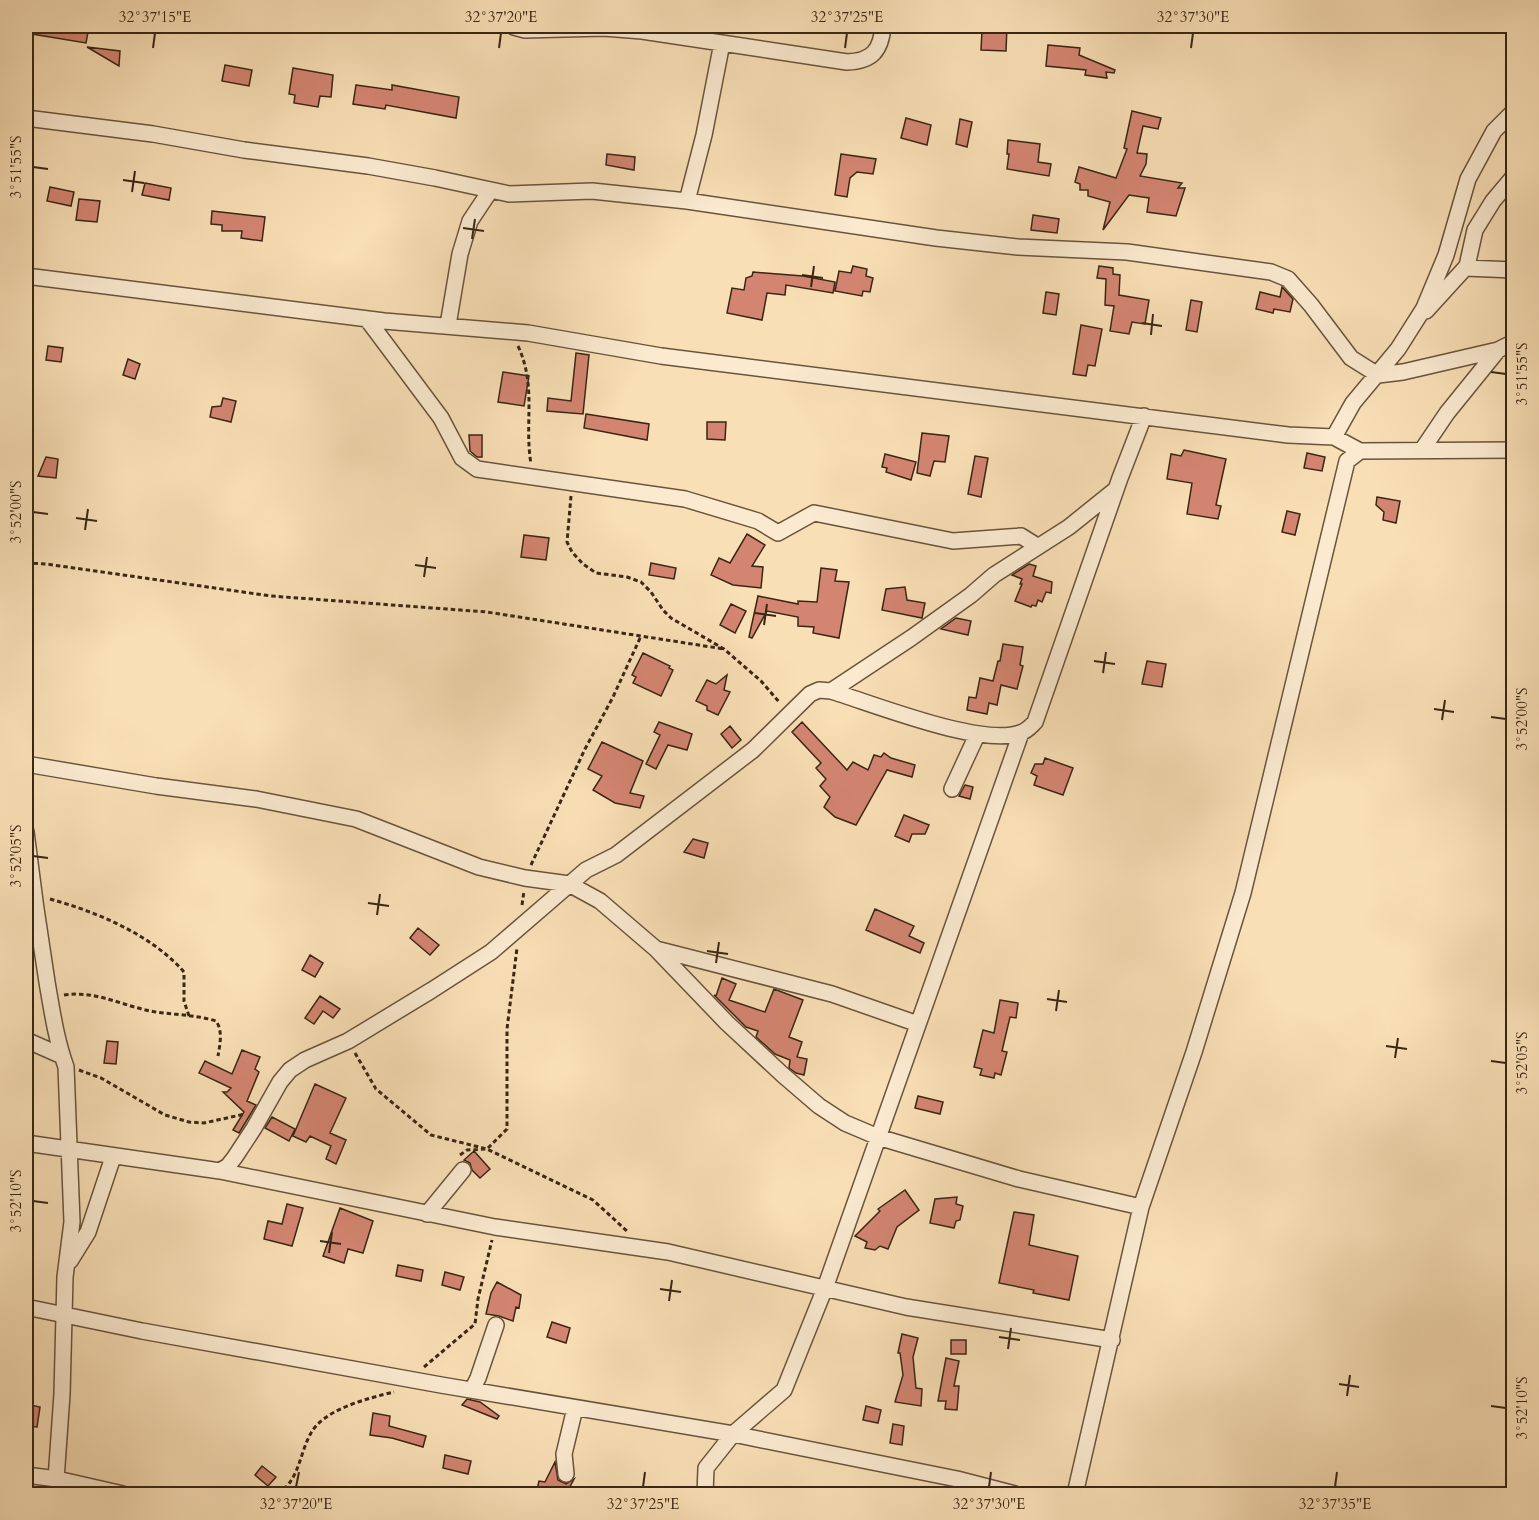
<svg xmlns="http://www.w3.org/2000/svg" width="1539" height="1520" viewBox="0 0 1539 1520" font-family="Cardo,serif">
<style>
.building{fill:#d48572;stroke:#392613;stroke-width:1.5}
.lines{fill:none;stroke-linecap:round;stroke-linejoin:round}
.street-casing{stroke:#69543c;stroke-width:18}
.path{stroke:#392613;stroke-width:3;stroke-dasharray:4.5 3;stroke-linecap:butt}
.street{stroke:#fbead0;stroke-width:15}
.ticks{fill:none;stroke:#392613;stroke-width:2}
.neatline{fill:none;stroke:#392613;stroke-width:2}
.ticks-label{font-size:15px;text-anchor:middle;fill:#392613}
</style>
<rect width="100%" height="100%" fill="#f9dfb6"/>
<filter id="stains"><feTurbulence type="fractalNoise" baseFrequency=".00333" numOctaves="4"/><feColorMatrix values="0 0 0 0 .2 0 0 0 0 .09 0 0 0 0 .02 0 0 0 .5 -.17"/></filter>
<radialGradient id="worn" r=".72"><stop offset=".6" stop-color="#630" stop-opacity="0"/><stop offset="1" stop-color="#630" stop-opacity=".3"/></radialGradient>
<!-- building -->
<path class="building" d="M26,26H51L88,32L86,43L26,33Z
M991,26H1007L1006,51L981,50L982,30L991,31Z
M1048,45L1080,48L1079,55L1115,70L1114,73L1106,72L1107,78L1085,75L1086,70L1046,66Z
M87,47L120,51L119,66Z
M225,65L252,70L249,86L222,81Z
M293,68L333,75L331,97L320,96L318,107L294,103L295,95L289,94Z
M356,85L392,90V85L459,97L456,118L386,105L385,109L353,104Z
M1132,111L1161,118L1158,129L1143,126L1137,153L1147,154L1146,164L1140,176L1182,183L1178,188H1185L1176,216L1147,212L1149,198L1129,195L1103,230L1110,202L1088,196V190H1080V184L1075,182L1079,167L1116,178L1127,149L1124,148Z
M906,118L931,125L927,145L901,138Z
M960,119L972,122L967,147L956,144Z
M1008,140L1040,144L1038,162L1051,164L1049,176L1007,169L1009,154H1007Z
M607,154L635,157L634,170L606,165Z
M841,154L876,159L873,174L857,172L850,178L847,197L835,195Z
M145,183L171,188L169,200L142,195Z
M50,187L74,192L71,206L47,201Z
M79,199L100,201L97,222L76,220Z
M212,211L265,217L262,241L241,238L242,231H222V225L211,224Z
M1033,215L1059,219L1057,233L1031,230Z
M853,266L867,269L866,276L873,278L870,292L863,291L862,296L835,291L839,271L851,273Z
M1099,266L1113,268V274L1120,275L1119,295L1149,300L1145,324L1132,322L1129,334L1110,331L1114,306L1105,305L1106,279L1097,278Z
M753,272L803,276L835,282L833,293L786,285L785,295L767,293L762,320L727,313L732,288L744,290L746,278L752,276Z
M1282,287L1293,299L1290,312L1274,309L1273,313L1256,309L1260,292L1280,297Z
M1046,292L1059,294L1056,315L1043,313Z
M1191,300L1202,302L1197,332L1186,330Z
M1081,325L1102,329L1095,366L1088,365L1086,376L1073,374Z
M48,346L63,348L61,362L46,360Z
M576,353L589,355L583,414L547,411L548,398L571,401Z
M128,359L140,364L135,379L123,375Z
M503,372L529,376L524,406L498,402Z
M223,398L236,401L231,422L210,417L212,407L221,406Z
M586,414L649,424L647,440L584,428Z
M707,422H726L725,440L707,439Z
M922,433L949,436L945,462L934,461L930,476L917,473Z
M469,435H482V457H477L470,451Z
M1184,450L1226,459L1216,505L1221,506L1218,519L1187,514L1192,483L1167,479L1171,454L1181,456Z
M1307,453L1325,457L1322,471L1304,468Z
M885,454L916,462L911,480L886,472L887,468L882,467Z
M975,456L988,458L981,497L968,494Z
M46,457L58,459L56,478L38,476Z
M1377,497L1400,501L1396,523L1383,520L1384,512L1376,505Z
M1287,511L1300,514L1295,535L1282,532Z
M747,534L765,545L752,566L763,567L761,588L733,585L711,575L719,558L730,563Z
M524,535L549,538L546,560L521,557Z
M651,563L676,568L674,579L649,575Z
M1029,564L1036,566L1033,576L1052,582L1051,593L1046,592L1042,602L1038,600L1036,606L1032,605L1031,607L1015,601L1022,584H1020L1022,579L1012,575Z
M821,568L837,570L835,581L849,582L839,638L813,633L814,627L798,626V617L767,611L752,638L749,637L758,596L798,604V601L817,602Z
M905,587L907,600L925,603L922,618L882,610L886,589Z
M731,604L746,611L735,633L720,625Z
M956,618L971,621L968,635L941,629Z
M1003,644L1023,647L1020,665L1023,666L1017,689L1001,685L997,705L989,703L987,714L967,710L969,697L976,698L980,678L993,681L998,661H1000Z
M643,653L670,666L669,668L673,670L661,696L633,683L636,677L632,675Z
M1147,661L1166,664L1162,687L1142,684Z
M727,675L724,690L730,692L718,715L707,710V706L696,701L707,680L716,684Z
M659,722L692,734L687,750L668,745L656,769L646,764L660,735L654,732Z
M802,722L847,770L853,762L868,770L874,755L881,757L884,753L891,758L915,765L912,777L887,770L856,825L835,817L824,807L830,797L820,786L826,779L816,768L821,763L792,732Z
M730,726L741,740L732,748L721,734Z
M602,742L643,761L630,793L644,796L640,808L615,803L593,790L602,776L588,769Z
M1045,758L1073,768L1063,795L1034,785L1037,776L1031,773L1035,764H1043Z
M965,785L973,787L970,799L959,796Z
M904,815L929,825L925,834H912L909,842L895,836Z
M693,839L708,843L704,858L684,852Z
M875,909L914,926L909,936L924,943L920,953L866,930Z
M418,928L439,945L430,955L410,938Z
M310,955L323,963L315,977L302,970Z
M722,978L736,984L729,1000L765,1012L774,989L803,1000L789,1037L802,1042L797,1057L807,1059L804,1075L796,1073L789,1068L790,1060L775,1054L756,1037L758,1031L746,1027L714,995L716,996Z
M320,996L340,1009L333,1018L323,1011L314,1024L305,1018Z
M1000,1000L1018,1003L1016,1018L1010,1017L1002,1051L1007,1052L1001,1075L995,1073L994,1078L980,1075L982,1069L974,1067L983,1030L994,1033Z
M107,1041L118,1042L116,1064L104,1063Z
M242,1050L260,1057L255,1069L259,1072L247,1101L256,1105L239,1133L233,1130L244,1112L223,1092H227L231,1088L199,1073L205,1061L232,1074Z
M315,1084L346,1098L330,1133L346,1140L336,1164L326,1159L331,1146L310,1136L306,1142L293,1136Z
M918,1096L943,1102L940,1114L915,1108Z
M272,1117L295,1129L289,1141L265,1128Z
M474,1151L490,1169L480,1178L472,1170L470,1163L464,1160Z
M905,1190L919,1210L897,1227L888,1249L880,1246L875,1250L865,1248L867,1242L855,1236L880,1211L878,1209Z
M957,1197L956,1204L963,1206L960,1220L956,1221L954,1228L930,1223L935,1199Z
M287,1204L303,1208L292,1246L264,1239L268,1221L282,1224Z
M340,1208L373,1221L363,1253L348,1249L344,1263L323,1256Z
M1014,1212L1034,1215L1029,1245L1078,1256L1069,1300L1033,1293L1034,1290L999,1283Z
M398,1265L423,1270L421,1281L396,1276Z
M445,1272L464,1277L460,1290L442,1285Z
M497,1282L521,1295L519,1308L516,1307L513,1321L499,1316L486,1314L491,1293Z
M552,1322L570,1328L566,1343L547,1337Z
M902,1334L918,1338L913,1357L916,1388L922,1389L921,1406L895,1402L903,1375L900,1353H898Z
M951,1340H966V1354H951Z
M946,1358L959,1361L954,1386H959L957,1410L945,1409L946,1401H938Z
M467,1399L480,1402L499,1416L497,1419L462,1405Z
M26,1404L40,1407L37,1427L26,1426Z
M866,1406L881,1410L878,1423L863,1420Z
M373,1413L390,1416L389,1426L426,1436L423,1447L392,1438L370,1435Z
M893,1424L904,1426L902,1445L890,1443Z
M445,1455L471,1461L468,1474L443,1468Z
M555,1462L558,1480L566,1484L574,1479L566,1494H536L539,1481L545,1482Z
M262,1466L276,1477L268,1486L255,1475Z"/>
<g class="lines">
<defs>
<path id="street" d="M514,27L525,30L604,28L642,31L847,62C872,61 881,51 883,26
M26,118L153,134L244,150L368,166L435,178L509,194L592,191L687,201L936,238L1018,247L1127,252L1271,272L1288,279L1311,305L1351,358L1378,375L1403,372L1498,350
M687,201L704,135L722,43
M1465,268L1514,270
M26,276L384,321L528,333L661,356L1288,435L1334,437L1360,451
M1426,311L1467,266L1475,230L1493,201L1514,176
M367,319L441,418L462,458L477,469L685,499L758,521L778,533L814,513L953,541L1021,536L1037,546
M448,325L460,254L470,221L490,191
M1334,437L1353,403L1398,349L1424,308L1446,255L1468,179L1494,131L1514,111
M1422,450L1447,413L1498,350L1514,342
M831,691L911,638L971,595L994,575L1069,527L1115,490
M26,764L156,786L256,799L356,819L479,867L525,878L569,884L600,901L656,949L727,1023L783,1075L819,1106L845,1123L878,1137L1019,1179L1141,1207
M952,789L977,735
M26,832C32,882 39,932 47,982C52,1011 56,1039 66,1067L72,1222L65,1277L62,1394L55,1494
M656,949L832,994L918,1024
M26,1040L62,1056
M26,1143L220,1171L495,1227L668,1252L906,1307L1112,1340
M220,1171L228,1166L235,1157L254,1128L280,1082L290,1070L305,1060L348,1041L432,990L491,952L586,870L616,855L753,750L810,694L819,690L831,691C874,704 981,747 1020,733C1027,731 1030,727 1035,722L1120,478L1144,416
M427,1214L463,1170
M70,1261L88,1232L113,1157
M26,1307L142,1331L441,1385L733,1434L957,1479L1015,1494
M472,1390L478,1378L496,1325
M566,1474L564,1454L575,1408
M26,1475L57,1479L123,1494
M705,1494L706,1468L733,1434L784,1390L825,1288L1021,733
M1075,1494L1141,1207L1194,1052L1243,893L1347,461L1360,451L1514,450"/>
</defs>
<!-- street casing -->
<use href="#street" class="street-casing"/>
<!-- path -->
<path class="path" d="M518,346C537,387 524,422 531,464
M571,496L567,542L572,552L583,564L596,573L627,577L641,582L651,592L663,610L671,618L724,649L761,681L780,703
M26,563L46,564L271,596L487,612L724,649
M531,865L585,749L613,697L641,636
M50,899C97,912 152,935 184,972V1001L189,1016
M522,905L524,891
M64,995C97,990 124,1007 156,1012C176,1015 197,1015 216,1021C223,1031 220,1044 218,1056
M355,1053L376,1089L431,1135L487,1149L593,1200L628,1232
M79,1070L101,1078L165,1115L189,1122L204,1123L245,1114
M460,1155L467,1150L487,1149L507,1129V1029L517,948
M424,1367L475,1324L478,1299L492,1240
M278,1494C300,1479 299,1454 311,1433C324,1409 369,1398 394,1392"/>
<!-- street -->
<use href="#street" class="street"/>
</g>
<!-- ticks -->
<path class="ticks" d="M153,48L155,33M499,48L501,33M845,48L847,33M1191,48L1193,33M33,167L48,169M123,180L144,183M132,192L135,171M463,228L484,231M472,239L475,219M802,275L823,278M811,287L814,266M1142,323L1162,326M1151,335L1153,314M1491,372L1506,374M33,512L48,514M76,518L97,521M85,530L88,509M415,565L436,568M424,577L427,557M755,613L776,616M764,625L767,604M1094,661L1115,664M1103,673L1106,652M1434,709L1454,712M1491,717L1506,719M1442,720L1445,700M33,856L48,858M368,903L389,906M377,915L380,894M707,951L728,954M716,963L719,942M1047,999L1067,1002M1056,1011L1059,990M1386,1046L1407,1049M1395,1058L1398,1038M1491,1061L1506,1063M33,1201L48,1203M320,1241L341,1244M329,1253L332,1232M660,1289L681,1292M669,1301L672,1280M999,1337L1020,1340M1008,1349L1011,1328M1339,1384L1359,1387M1347,1396L1350,1375M1491,1406L1506,1408M296,1487L299,1472M643,1487L645,1472M989,1487L991,1472M1335,1487L1337,1472"/>
<!-- margin -->
<rect width="1539" height="1520" fill="none" stroke="#f9dfb6" stroke-width="66"/>
<rect x="33" y="33" width="1473" height="1454" class="neatline"/>
<g class="ticks-label">
<text x="155" y="22">32°37'15"E</text>
<text x="501" y="22">32°37'20"E</text>
<text x="847" y="22">32°37'25"E</text>
<text x="1193" y="22">32°37'30"E</text>
<text transform="translate(16 167) rotate(-90)" y="5">3°51'55"S</text>
<text transform="translate(1522 374) rotate(-90)" y="5">3°51'55"S</text>
<text transform="translate(16 512) rotate(-90)" y="5">3°52'00"S</text>
<text transform="translate(1522 719) rotate(-90)" y="5">3°52'00"S</text>
<text transform="translate(16 856) rotate(-90)" y="5">3°52'05"S</text>
<text transform="translate(1522 1063) rotate(-90)" y="5">3°52'05"S</text>
<text transform="translate(16 1201) rotate(-90)" y="5">3°52'10"S</text>
<text transform="translate(1522 1408) rotate(-90)" y="5">3°52'10"S</text>
<text x="296" y="1509">32°37'20"E</text>
<text x="643" y="1509">32°37'25"E</text>
<text x="989" y="1509">32°37'30"E</text>
<text x="1335" y="1509">32°37'35"E</text>
</g>
<rect width="100%" height="100%" filter="url(#stains)"/>
<rect width="100%" height="100%" fill="url(#worn)"/>
</svg>
